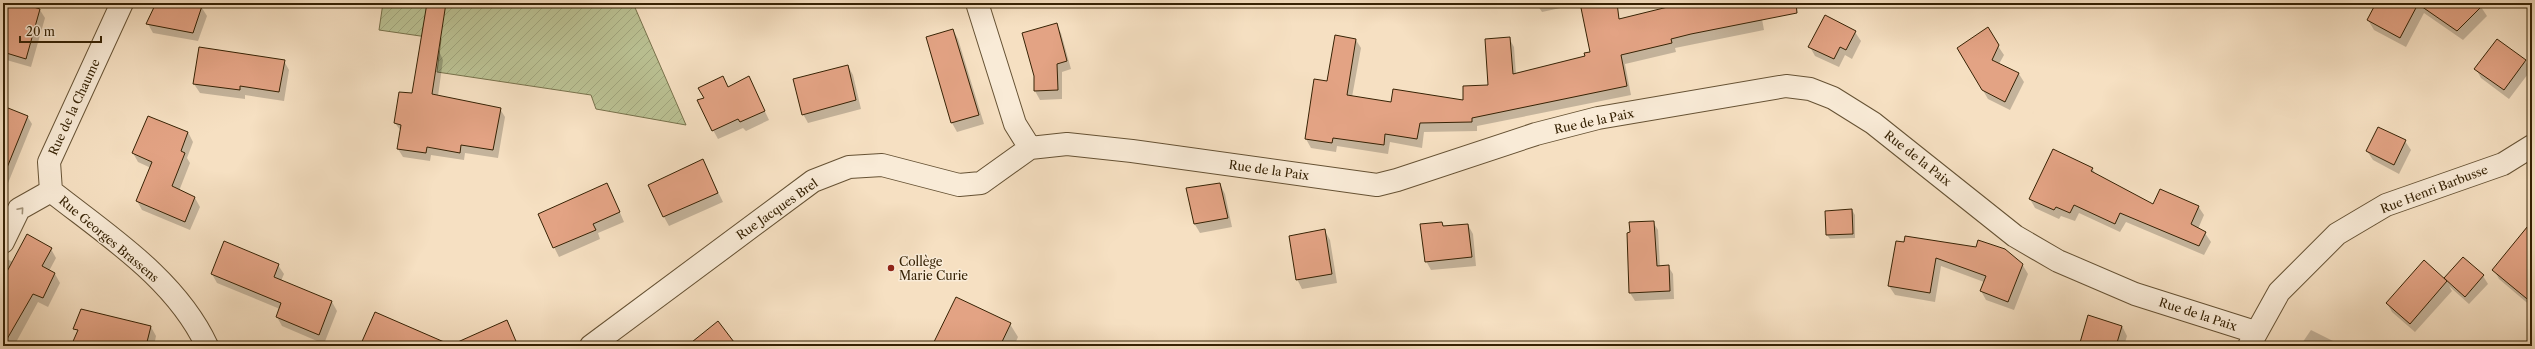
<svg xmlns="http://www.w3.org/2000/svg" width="2535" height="349" viewBox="0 0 2535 349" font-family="'Libre Caslon Text',serif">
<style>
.garden{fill:url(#garden-furrows);stroke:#78724c}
.shadow{fill:#0003}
.building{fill:#e3a384;stroke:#362204}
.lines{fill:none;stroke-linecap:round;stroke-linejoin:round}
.minor-casing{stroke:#665234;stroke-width:24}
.tertiary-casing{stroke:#665234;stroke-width:24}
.minor{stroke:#f9ebd7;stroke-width:22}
.tertiary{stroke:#f9ebd7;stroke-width:22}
.oneway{stroke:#a19178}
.poi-dot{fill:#8f2418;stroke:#f9ebd7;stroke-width:1.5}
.labels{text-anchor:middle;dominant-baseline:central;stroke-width:3;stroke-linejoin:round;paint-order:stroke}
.street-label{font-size:12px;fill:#362204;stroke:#f9ebd7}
.poi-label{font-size:12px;fill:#362204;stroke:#f9ebd7;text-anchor:start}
</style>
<defs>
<pattern id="garden-furrows" width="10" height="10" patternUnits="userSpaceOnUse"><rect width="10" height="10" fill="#bbc294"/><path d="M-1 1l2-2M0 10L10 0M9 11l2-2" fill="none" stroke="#a1a67e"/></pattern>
</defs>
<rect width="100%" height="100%" fill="#f6e0c2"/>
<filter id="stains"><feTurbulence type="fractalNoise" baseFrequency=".005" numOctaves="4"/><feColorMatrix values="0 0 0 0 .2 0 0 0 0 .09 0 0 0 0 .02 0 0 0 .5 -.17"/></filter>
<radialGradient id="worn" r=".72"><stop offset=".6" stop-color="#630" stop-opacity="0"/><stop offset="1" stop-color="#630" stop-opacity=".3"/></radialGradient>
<!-- garden -->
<path class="garden" d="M383,3H633L686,125L596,109L591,95L437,72L441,39L379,30Z"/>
<!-- shadow -->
<path class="shadow" d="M3,3H17L40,10L45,18L31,67L3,59Z
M157,3H204L202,8L207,16L198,41L153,33L148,24Z
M1536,3H1574V5L1542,12Z
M1581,3H1613L1617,20L1688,3H1759L1764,30L1675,48L1676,52L1625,64L1631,95L1477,126V131L1424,132L1422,148L1390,142L1388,154L1337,146L1336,152L1311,148L1306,139L1328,82L1356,40L1361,48L1352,97L1391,103L1464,102L1489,86L1509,38L1514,47L1516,74L1586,57L1591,53Z
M2378,3H2476L2481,7L2487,16L2463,40L2424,13L2406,47L2374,30L2368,20Z
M1056,24L1061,33L1071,69L1062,72V99L1040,100L1035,91V76Z
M953,30L958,39L984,124L957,132L952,123L927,38Z
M1855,32L1861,41L1852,59L1845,55L1839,67L1815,56L1810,47Z
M1998,46L2004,55L1999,64L2019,74L2024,82L2010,110L1988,99L1958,48Z
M439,51L443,60L438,96L500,109L505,117L498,158L465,153L464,160L431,155L430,161L403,157L398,149L401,131L395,123Z
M284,61L289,70L284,101L245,95V99L200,93L194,84Z
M2525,61L2531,70L2509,99L2481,78L2476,69Z
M848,66L853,75L861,109L808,123L803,114Z
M749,78L769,120L746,131L743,128L718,139L713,130L728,88Z
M3,107L27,116L32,124L4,193Z
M188,132L193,142L187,158L190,163L179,191L195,198L200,207L190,230L142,210L137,201L151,168L138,162L133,153Z
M2405,141L2411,150L2399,174L2373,160L2367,151Z
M703,161L723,202L669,226L664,217Z
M2092,168L2096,175L2154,206H2198L2204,215L2198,229L2205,233L2211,242L2204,255L2126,222L2120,232L2079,213L2075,221L2061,216L2059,219L2035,208L2030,199Z
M1220,184L1225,194L1232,227L1200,233L1194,223Z
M612,194L624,222L598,233L600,239L559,257L554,247Z
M1852,210L1855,215V238L1830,239L1827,235Z
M2532,220V307L2499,279L2494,270Z
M1653,222L1658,230L1660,267L1668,266L1673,274L1674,299L1635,301L1630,293Z
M1442,223L1444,227L1468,225L1473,234L1476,266L1431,270L1426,261Z
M1325,231L1330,240L1337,283L1302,289L1297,279Z
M1896,242L2022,264L2028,274L2014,310L1986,300L1981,291L1984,282L1941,266L1935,302L1895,295L1889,286Z
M51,249L56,258L49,271L55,274L60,283L48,307L38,302L14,346H3V257L13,262Z
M2424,262L2447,282L2445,278L2483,276L2488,284L2469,304L2449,286L2452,291L2415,332L2392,312L2387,303Z
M278,265L284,274L281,281L332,302L337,311L324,344L282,326L277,317L280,309L217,283L212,274Z
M1010,324L1018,337L1014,346H933Z
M2122,326L2127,336L2124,346H2080Z
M151,327L156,336L154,346H115Z
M2311,330L2343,346H2300Z
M2183,342L2202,346H2182Z"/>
<!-- building -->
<path class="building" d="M3,3H21L40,9L26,59L3,52Z
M156,3H203L193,33L146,24Z
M427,3H446L432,94L501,108L493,150L461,145L460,153L427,147L426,153L397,149L401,125L394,123L399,92L412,93Z
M1580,3H1617L1619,19L1684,3H1796L1797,13L1691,34L1671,39L1672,43L1621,55L1627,86L1472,118V122L1420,123L1417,139L1385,134L1384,145L1333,138L1332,143L1305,139L1314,79L1327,81L1335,35L1356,39L1347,95L1391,102L1393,89L1463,100V86L1488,85L1485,39L1510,37L1513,74L1585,56L1584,53L1590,52Z
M2376,3H2485L2457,31L2418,4L2400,38L2367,20Z
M1825,15L1856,31L1846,50L1840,47L1834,59L1808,47Z
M1057,23L1067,61L1057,64L1058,90L1034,91V76L1022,33Z
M1988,27L1999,45L1992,60L2019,73L2005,102L1982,90L1957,48Z
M953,29L979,115L951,123L926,37Z
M2497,39L2526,60L2504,90L2474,69Z
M199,47L285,60L279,92L240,86V90L193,84Z
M848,65L856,100L802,115L793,79Z
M723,76L728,87L749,76L765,111L740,122L738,119L712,131L697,100L704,98L698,88Z
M3,106L28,116L4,175H3Z
M148,116L188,132L181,151L185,153L172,186L195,197L185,222L136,201L152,162L132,153Z
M2378,127L2406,140L2394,165L2366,151Z
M2053,149L2093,168L2091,171L2153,204L2160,189L2199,206L2191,224L2206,232L2199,246L2120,213L2115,224L2074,205L2070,213L2056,207L2054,210L2029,199Z
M703,159L718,193L663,217L648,185Z
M607,183L620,212L593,224L596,230L553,248L538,214Z
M1220,183L1228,218L1194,224L1186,188Z
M1852,209L1853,234L1826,235L1825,211Z
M1654,221L1657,266L1669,265L1670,291L1629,293L1627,233L1630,232L1629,222Z
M2532,221V303L2492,270Z
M1442,222L1443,226L1468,224L1472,257L1425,262L1420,224Z
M1325,229L1332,274L1296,280L1289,236Z
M27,234L52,248L42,266L55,273L43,298L33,294L3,346V279Z
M1905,236L1976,247L1978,240L2005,249L2023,264L2008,302L1980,291L1986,276L1936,258L1930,293L1888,286L1896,241L1904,242Z
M224,241L279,264L274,277L332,301L319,335L276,317L281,303L211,274Z
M2463,257L2484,275L2465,297L2444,278Z
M2424,260L2447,281L2410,324L2386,303Z
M956,297L1011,323L1000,346H932Z
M81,309L151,326L146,346H71L78,330L73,329Z
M375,312L451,345L507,320L518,346H360Z
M2088,315L2122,326L2116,346H2079Z
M718,321L737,346H687Z"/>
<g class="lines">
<defs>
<path id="minor" d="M977,3L1015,124L1030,148L1067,144L1132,151L1377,185L1397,180L1536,134L1598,118L1786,86L1810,89L1833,98L1873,123L2015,236L2058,261L2135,294L2255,332
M51,191C108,236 176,279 207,346
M51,191L49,162L122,3
M3,242L19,209L51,191
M591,346L813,181L849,167L882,165L959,185L981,183L1030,148"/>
<path id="tertiary" d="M2249,346L2279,292L2337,234L2386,205L2503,164L2532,146"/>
</defs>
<!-- minor casing -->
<use href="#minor" class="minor-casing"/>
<!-- tertiary casing -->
<use href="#tertiary" class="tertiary-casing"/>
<!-- minor -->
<use href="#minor" class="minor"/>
<!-- tertiary -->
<use href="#tertiary" class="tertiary"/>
</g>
<!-- one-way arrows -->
<defs><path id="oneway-chevron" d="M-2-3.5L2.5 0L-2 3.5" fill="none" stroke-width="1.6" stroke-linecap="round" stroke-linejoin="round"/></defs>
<use class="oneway" href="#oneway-chevron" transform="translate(21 210) rotate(-49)"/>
<!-- markers -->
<circle class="poi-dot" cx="891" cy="268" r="4"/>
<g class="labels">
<!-- street labels -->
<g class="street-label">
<text transform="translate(74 107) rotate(-65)">Rue de la Chaume</text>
<text transform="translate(1594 121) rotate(-12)">Rue de la Paix</text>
<text transform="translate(1918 158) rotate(38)">Rue de la Paix</text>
<text transform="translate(1269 170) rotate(8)">Rue de la Paix</text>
<text transform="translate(2434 189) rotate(-21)">Rue Henri Barbusse</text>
<text transform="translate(777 209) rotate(-35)">Rue Jacques Brel</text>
<text transform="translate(109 239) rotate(40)">Rue Georges Brassens</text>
<text transform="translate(2198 314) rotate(18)">Rue de la Paix</text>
</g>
<!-- poi labels -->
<g class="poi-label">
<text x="899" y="261">Collège<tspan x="899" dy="14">Marie Curie</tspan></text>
</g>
</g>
<!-- margin -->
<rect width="2535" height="349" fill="none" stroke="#f6e0c2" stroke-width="16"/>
<rect x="4" y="4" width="2527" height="341" fill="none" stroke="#362204" stroke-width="2"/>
<rect x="8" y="8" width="2519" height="333" fill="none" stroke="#362204"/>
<!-- scale -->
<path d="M20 36v6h81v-6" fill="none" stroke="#362204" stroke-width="2"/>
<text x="26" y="36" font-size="12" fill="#362204" stroke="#f9ebd7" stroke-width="3" paint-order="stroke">20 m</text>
<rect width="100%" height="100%" filter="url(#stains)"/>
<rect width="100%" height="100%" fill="url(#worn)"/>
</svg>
